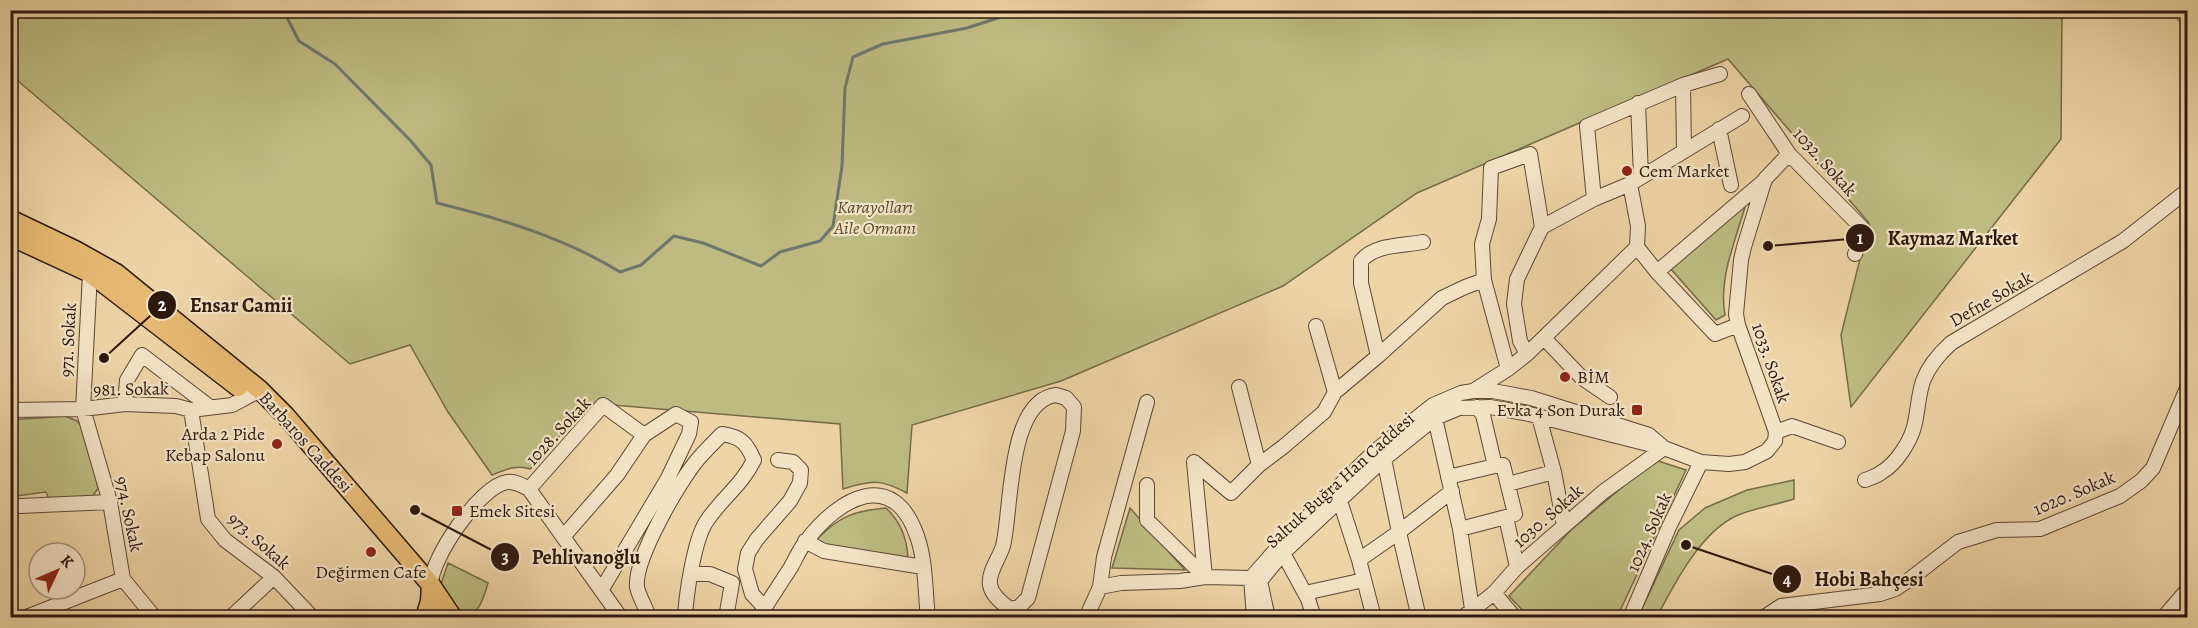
<svg xmlns="http://www.w3.org/2000/svg" width="2198" height="628" viewBox="0 0 2198 628" font-family="Alegreya,serif">
<style>
.green{fill:#bebb82;stroke:#766a48;stroke-width:1.5}
.lines{fill:none;stroke-linecap:round;stroke-linejoin:round}
.stream{stroke:#6e786a;stroke-width:3}
.minor-casing{stroke:#5d4734;stroke-width:16}
.major-casing{stroke:#2d180e;stroke-width:21}
.minor{stroke:#f3e3c5;stroke-width:14}
.major{stroke:#e6ba73;stroke-width:18}
.poi-dot{fill:#8f2418;stroke:#f3e3c5;stroke-width:2}
.labels{text-anchor:middle;dominant-baseline:central;stroke-width:4.5;stroke-linejoin:round;paint-order:stroke}
.street-label{font-size:18px;fill:#2d180e;stroke:#f3e3c5}
.poi-label{font-size:18px;fill:#2d180e;stroke:#f3e3c5;text-anchor:start}
.park-label{font-size:18px;font-style:italic;fill:#584931;stroke:#f3e3c5}
.leader{fill:none;stroke:#2d180e;stroke-width:2}
.callout-dot{fill:#2d180e;stroke:#f3e3c5;stroke-width:2}
.mark-label{font-size:18px;text-anchor:middle;font-weight:bold;fill:#fff}
.callout-label{font-size:20px;text-anchor:middle;font-weight:bold;fill:#2d180e;stroke:#f3e3c5;stroke-width:4.5;stroke-linejoin:round;paint-order:stroke}
</style>
<rect width="100%" height="100%" fill="#edd4a6"/>
<filter id="stains"><feTurbulence type="fractalNoise" baseFrequency=".00333" numOctaves="4"/><feColorMatrix values="0 0 0 0 .2 0 0 0 0 .09 0 0 0 0 .02 0 0 0 .5 -.17"/></filter>
<radialGradient id="worn" r=".72"><stop offset=".6" stop-color="#630" stop-opacity="0"/><stop offset="1" stop-color="#630" stop-opacity=".3"/></radialGradient>
<!-- green -->
<path class="green" d="M11,10L2062,11L2061,139L1851,407L1841,335L1869,223L1728,59L1417,193L1283,286L1061,381L912,425L907,493C881,479 871,480 843,489L840,424L589,403L530,469C517,464 505,470 492,475L448,412L410,345L350,364L11,75Z
M1747,200C1737,237 1718,277 1725,315L1716,320L1670,268Z
M65,416L77,421L87,432L98,488L93,496L49,499L46,492L16,496L15,500L11,497L10,420Z
M1655,460L1686,470L1617,617H1529L1509,596L1572,529Z
M1794,480V499C1775,505 1754,508 1736,516C1701,532 1674,584 1657,617H1638L1679,530L1705,508L1747,490Z
M886,508C900,521 907,538 908,558L828,547L816,540C840,516 853,511 886,508Z
M1130,508L1185,570L1112,568Z
M448,563L488,583C482,602 480,617 456,617L439,590Z"/>
<g class="lines">
<!-- stream -->
<path class="stream" d="M283,10L299,41L335,64L410,140L431,165L437,203C499,218 565,238 620,272L641,265L674,236L703,243L761,266L780,252L820,241L833,226L842,166L845,88L853,57L883,44L967,28L1013,13V10"/>
<defs>
<path id="minor" d="M2179,10L2188,20
M1683,85L1684,150
M1749,94L1789,154L1864,230L1855,254
M1638,103L1641,176
M1719,129L1731,185
M1630,184L1638,226L1637,247L1657,272L1715,334L1738,325
M1594,199L1587,126L1683,85L1720,74
M1657,272L1765,180
M90,273L83,409L110,502L123,579L155,618
M1484,280L1482,244L1489,219L1491,168L1530,154L1542,227
M1316,326L1335,392
M1544,338L1582,378L1610,397
M1527,354L1520,341L1514,304L1517,279L1542,227L1594,199L1630,184L1742,116
M1378,356L1361,283V261C1375,244 1402,246 1423,242
M1239,387L1259,465
M1473,391L1508,369L1527,354L1637,247
M1056,395L1066,398L1074,407L1073,431L1028,598L1019,607L1010,609C1003,604 992,596 990,585C988,572 999,559 1003,546C1012,510 1007,401 1056,395Z
M125,404L127,380L142,355L210,407
M1477,407L1483,415L1495,466L1503,465L1515,514L1506,517L1517,567
M10,410L83,409L125,404L176,406L191,410L232,405L260,390
M191,410L208,519L225,540L274,577L313,618
M1539,417L1554,472L1564,525
M1435,418L1460,529L1472,609
M1776,432L1792,426L1838,442
M1194,462L1231,493L1259,465L1283,447L1324,412L1335,392L1378,356L1442,298L1465,287L1484,280L1508,369
M1194,462L1205,577
M1448,477L1495,466
M1865,480C1871,478 1877,476 1882,472C1896,464 1910,442 1914,427C1918,412 1918,396 1923,381C1929,365 1939,354 1951,343L2123,241L2188,190
M1508,484L1554,472
M1147,485V520L1205,577
M529,489L603,405L644,435
M1340,501L1359,560
M10,504L20,506L110,502
M1460,529L1506,517
M563,537L617,475L644,435L676,414L691,422L689,434L668,478L602,589
M805,541L824,551L923,567
M1283,553L1308,599L1314,618
M691,574H710L732,583L726,618
M431,585C430,559 480,486 507,482C515,481 522,485 529,489L621,618
M1100,587L1121,583L1180,581L1205,577L1251,578L1258,580
M1305,593L1364,580
M1494,593L1515,618
M765,608L752,594L745,569L748,553L757,539L790,501L800,483L801,470L793,462L778,460
M24,618L123,579
M230,618L274,577
M649,618C646,607 639,597 637,587C634,559 680,480 699,458C706,450 714,442 722,434C741,437 746,442 754,460C742,485 721,499 706,522C694,541 686,595 685,618
M758,618C769,601 780,584 791,567C796,558 800,548 807,540C839,498 893,467 917,536C926,561 925,591 928,618
M1086,618L1100,587L1104,557L1147,402
M1254,618L1251,578L1288,536L1374,452L1433,405L1461,393L1473,391H1493L1531,398L1649,435L1663,447
M1268,618L1260,581L1283,553L1384,459L1435,418L1459,408L1490,407L1529,414L1664,448L1701,462L1729,464L1745,462L1767,451L1775,441L1776,432L1738,325L1736,314L1741,260L1744,247L1765,179L1789,154
M1374,618L1359,560L1399,532L1384,459
M1419,618L1399,532L1452,491
M1462,618L1494,593L1517,567L1603,492L1664,448
M1630,618L1669,527L1701,462
M1763,618L1781,606L1880,594L1895,589L1906,582L1958,542L1997,530L2040,529L2120,496L2141,481L2153,468L2188,386
M2163,618L2188,589"/>
<path id="major" d="M10,219L75,250L116,273L260,390L285,415L431,585L453,618
M10,236L90,273L238,387
M425,618L430,601L431,585"/>
</defs>
<!-- minor casing -->
<use href="#minor" class="minor-casing"/>
<!-- major casing -->
<use href="#major" class="major-casing"/>
<!-- minor -->
<use href="#minor" class="minor"/>
<!-- major -->
<use href="#major" class="major"/>
</g>
<!-- markers -->
<g class="poi-dot">
<circle cx="1627" cy="171" r="6"/>
<circle cx="1565" cy="377" r="6"/>
<rect x="1631" y="404" width="12" height="12" rx="3"/>
<circle cx="277" cy="444" r="6"/>
<rect x="451" y="505" width="12" height="12" rx="3"/>
<circle cx="371" cy="552" r="6"/>
</g>
<g class="labels">
<!-- street labels -->
<g class="street-label">
<text transform="translate(1825 162) rotate(48)">1032. Sokak</text>
<text transform="translate(1991 299) rotate(-30)">Defne Sokak</text>
<text transform="translate(68 340) rotate(-87)">971. Sokak</text>
<text transform="translate(1771 363) rotate(71)">1033. Sokak</text>
<text transform="translate(131 389) rotate(-1)">981. Sokak</text>
<text transform="translate(558 431) rotate(-47)">1028. Sokak</text>
<text transform="translate(306 442) rotate(48)">Barbaros Caddesi</text>
<text transform="translate(1340 480) rotate(-42)">Saltuk Buğra Han Caddesi</text>
<text transform="translate(2074 493) rotate(-23)">1020. Sokak</text>
<text transform="translate(129 514) rotate(78)">974. Sokak</text>
<text transform="translate(1548 516) rotate(-41)">1030. Sokak</text>
<text transform="translate(1649 532) rotate(-66)">1024. Sokak</text>
<text transform="translate(259 541) rotate(41)">973. Sokak</text>
</g>
<!-- poi labels -->
<g class="poi-label">
<text x="1639" y="171">Cem Market</text>
<text x="1577" y="377">BİM</text>
<text x="1625" y="410" text-anchor="end">Evka 4 Son Durak</text>
<text x="265" y="434" text-anchor="end">Arda 2 Pide<tspan x="265" dy="21">Kebap Salonu</tspan></text>
<text x="469" y="511">Emek Sitesi</text>
<text x="371" y="572" text-anchor="middle">Değirmen Cafe</text>
</g>
<!-- park labels -->
<g class="park-label">
<text x="875" y="207">Karayolları<tspan x="875" dy="21">Aile Ormanı</tspan></text>
</g>
</g>
<!-- callouts -->
<path class="leader" d="M1768 246L1860 238M104 358L162 305M415 510L505 557M1686 545L1787 579"/>
<g class="callout-dot">
<circle cx="1768" cy="246" r="6"/>
<circle cx="104" cy="358" r="6"/>
<circle cx="415" cy="510" r="6"/>
<circle cx="1686" cy="545" r="6"/>
<circle cx="1860" cy="238" r="15"/>
<circle cx="162" cy="305" r="15"/>
<circle cx="505" cy="557" r="15"/>
<circle cx="1787" cy="579" r="15"/>
</g>
<g class="mark-label">
<text x="1860" y="244">1</text>
<text x="162" y="311">2</text>
<text x="505" y="563">3</text>
<text x="1787" y="585">4</text>
</g>
<g class="callout-label">
<text x="1953" y="245">Kaymaz Market</text>
<text x="241" y="312">Ensar Camii</text>
<text x="586" y="564">Pehlivanoğlu</text>
<text x="1869" y="586">Hobi Bahçesi</text>
</g>
<!-- margin -->
<rect width="2198" height="628" fill="none" stroke="#edd4a6" stroke-width="36"/>
<rect x="12" y="12" width="2174" height="604" fill="none" stroke="#2d180e" stroke-width="3"/>
<rect x="18" y="18" width="2162" height="592" fill="none" stroke="#2d180e" stroke-width="1.5"/>
<!-- north arrow -->
<g transform="translate(57 571) rotate(46)"><circle r="28" fill="#f3e3c5" stroke="#a4927c" stroke-width="1.5"/>
<path d="M0-4.5L10 22L0 15L-10 22Z" fill="#8f2418"/>
<text y="-9" font-size="16" font-weight="bold" text-anchor="middle" fill="#2d180e">K</text>
</g>
<rect width="100%" height="100%" filter="url(#stains)"/>
<rect width="100%" height="100%" fill="url(#worn)"/>
</svg>
